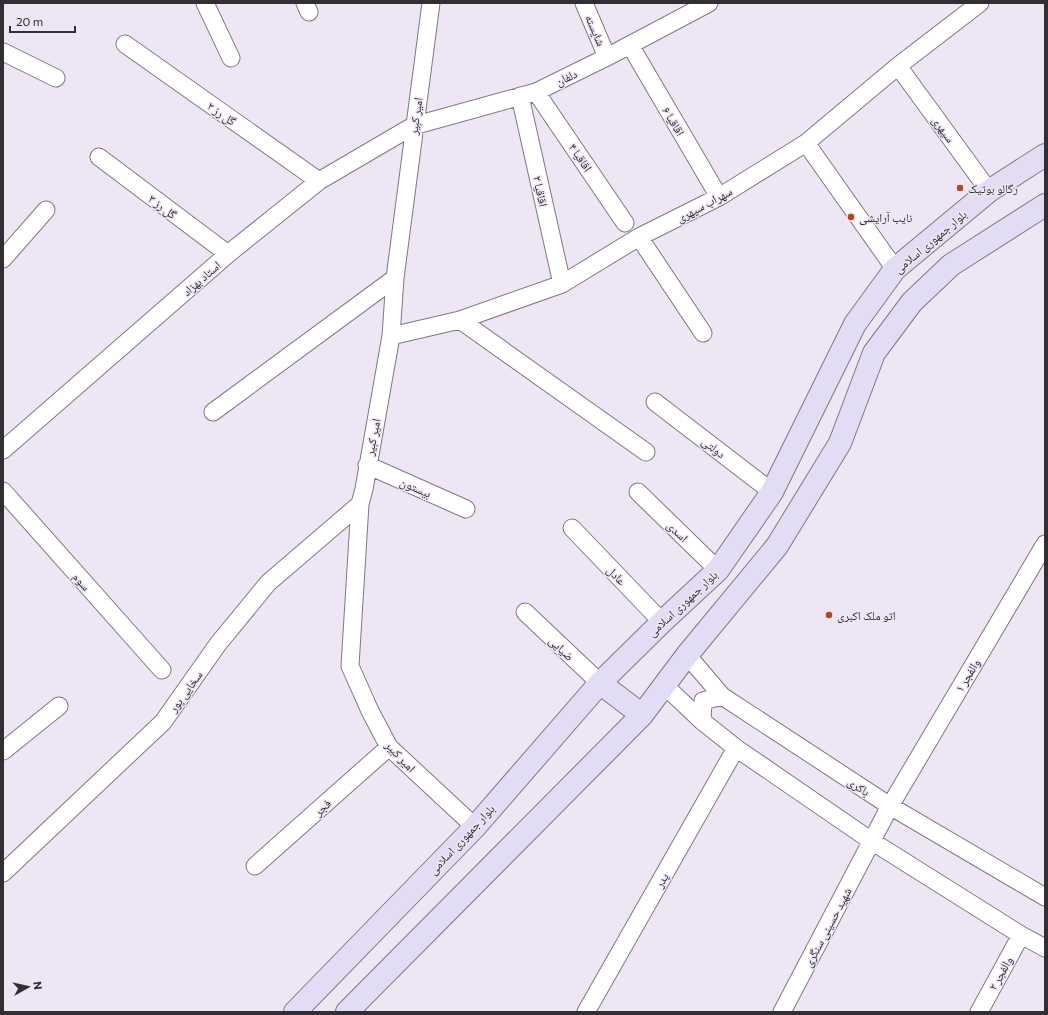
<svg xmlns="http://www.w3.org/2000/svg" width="1048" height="1015" viewBox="0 0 1048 1015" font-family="Commissioner,'Noto Naskh Arabic',sans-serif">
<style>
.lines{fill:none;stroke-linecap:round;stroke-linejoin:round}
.street-casing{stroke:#7f7786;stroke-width:19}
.secondary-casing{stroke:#7f7786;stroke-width:24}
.street{stroke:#fff;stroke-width:17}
.secondary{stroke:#e2ddf5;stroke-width:22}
.poi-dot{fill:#af491e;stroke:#eee5f5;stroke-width:1.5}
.labels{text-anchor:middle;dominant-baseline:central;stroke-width:3;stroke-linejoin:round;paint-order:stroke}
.street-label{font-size:12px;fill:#312e34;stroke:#eee5f5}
.poi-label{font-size:12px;fill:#312e34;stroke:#eee5f5;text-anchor:start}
</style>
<rect width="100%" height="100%" fill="#eee5f5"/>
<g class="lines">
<defs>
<path id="street" d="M205,3L231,58
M305,3L309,12
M431,3L395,278L391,336L364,489L360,504L350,666L370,711L389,747L475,827
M584,3L607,57
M125,44L319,181
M630,45L719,197
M3,52L56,78
M898,66L989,191
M536,92L625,223
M520,96L562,284
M806,143L895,269
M99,157L228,254
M639,237L703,333
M3,259L46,210
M460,320L646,452
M391,336L460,320L562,284L639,237L719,197L806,143L898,66L980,3
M655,402L772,492
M213,412L395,278
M3,450L228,254L319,181L413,126L536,92L607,57L709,3
M367,465L466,509
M3,491L162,670
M638,492L718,570
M572,528L662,622
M525,612L600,683
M687,655L722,696L890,806L1045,897
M664,685L702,721L736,748L873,842L1021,935L1045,948
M702,721L703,701L722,696
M3,751L59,706
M255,866L389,747
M3,873L163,722L218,644L268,583L360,504
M586,1012L736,748
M782,1012L890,806L1045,544
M979,1012L1021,935"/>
<path id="secondary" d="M600,683L642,715
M295,1012L475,827L600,683L662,622L718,570L772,492L855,324L895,269L989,191L1045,155
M347,1012L642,715L687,655L777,546L840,443L874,353L912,302L951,265L1045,205"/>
</defs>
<!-- street casing -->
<use href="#street" class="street-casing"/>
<!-- secondary casing -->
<use href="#secondary" class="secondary-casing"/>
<!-- street -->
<use href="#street" class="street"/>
<!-- secondary -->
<use href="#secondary" class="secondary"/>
</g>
<!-- markers -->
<g class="poi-dot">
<circle cx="960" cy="188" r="4"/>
<circle cx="851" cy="217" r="4"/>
<circle cx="829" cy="615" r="4"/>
</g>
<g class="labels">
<!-- street labels -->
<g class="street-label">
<text transform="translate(596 30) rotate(67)">شایسته</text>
<text transform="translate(566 77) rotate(-26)">دلفان</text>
<text transform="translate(222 113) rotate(35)">گل رز ۲</text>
<text transform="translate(415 116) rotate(-82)">امیر کبیر</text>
<text transform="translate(674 121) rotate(59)">اقاقیا ۶</text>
<text transform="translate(944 129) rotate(54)">سپهری</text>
<text transform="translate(581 157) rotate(56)">اقاقیا ۴</text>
<text transform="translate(541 191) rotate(78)">اقاقیا ۲</text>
<text transform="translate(704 204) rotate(-28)">سهراب سپهری</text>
<text transform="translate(163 206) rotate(37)">گل رز ۳</text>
<text transform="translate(930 241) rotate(-40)">بلوار جمهوری اسلامی</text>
<text transform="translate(201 278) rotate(-41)">استاد بهزاد</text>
<text transform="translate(372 437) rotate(-79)">امیر کبیر</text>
<text transform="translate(714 447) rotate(38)">دولتی</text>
<text transform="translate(416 487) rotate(24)">بیستون</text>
<text transform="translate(678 531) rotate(44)">اسدی</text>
<text transform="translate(617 575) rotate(46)">عادل</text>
<text transform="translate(82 581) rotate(48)">سوم</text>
<text transform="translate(682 603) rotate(-43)">بلوار جمهوری اسلامی</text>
<text transform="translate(562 648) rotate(44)">ضیایی</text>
<text transform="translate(967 675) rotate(-59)">والفجر ۱</text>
<text transform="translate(185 691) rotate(-54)">سخایی پور</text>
<text transform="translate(401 756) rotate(47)">امیر کبیر</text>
<text transform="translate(859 786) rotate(33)">باکری</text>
<text transform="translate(322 807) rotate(-42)">فجر</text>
<text transform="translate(461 839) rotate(-47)">بلوار جمهوری اسلامی</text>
<text transform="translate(661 880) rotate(-60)">پدر</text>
<text transform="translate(827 927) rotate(-62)">شهید حسینی سنگری</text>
<text transform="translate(1000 973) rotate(-61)">والفجر ۲</text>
</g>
<!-- poi labels -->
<g class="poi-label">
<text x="968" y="188">رگالو بوتیک</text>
<text x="859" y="217">نایب آرایشی</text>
<text x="837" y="615">اتو ملک اکبری</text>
</g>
</g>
<!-- border -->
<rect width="1048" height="1015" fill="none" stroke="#312e34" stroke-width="8"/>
<!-- north arrow -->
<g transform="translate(28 987) rotate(82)" stroke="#eee5f5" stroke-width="3" paint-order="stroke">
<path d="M0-3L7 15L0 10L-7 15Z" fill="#312e34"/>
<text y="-6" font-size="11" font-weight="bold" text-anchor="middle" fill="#312e34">N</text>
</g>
<!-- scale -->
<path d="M10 26v6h65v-6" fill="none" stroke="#312e34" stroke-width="2"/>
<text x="16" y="26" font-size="12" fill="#312e34" stroke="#eee5f5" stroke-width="3" paint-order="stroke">20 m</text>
</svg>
